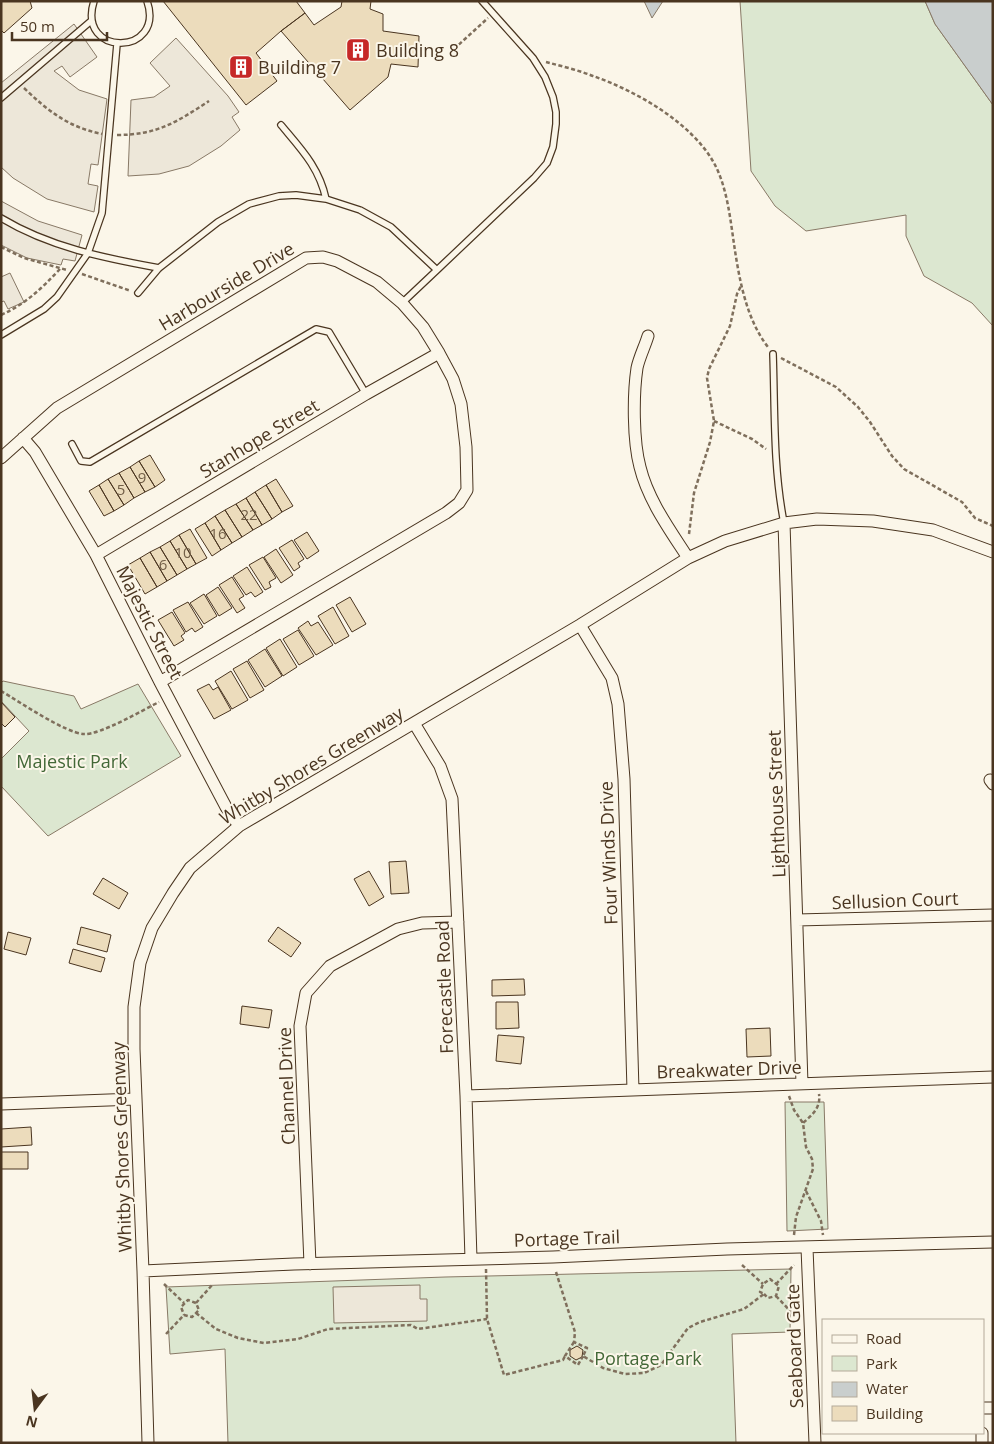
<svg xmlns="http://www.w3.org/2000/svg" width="994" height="1444" viewBox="0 0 994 1444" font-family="'Open Sans',sans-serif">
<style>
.green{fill:#dce7d0;stroke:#887966}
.parking{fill:#ede7d9;stroke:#887966}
.water{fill:#c9cecd;stroke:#887966}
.building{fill:#ecdcbc;stroke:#4a3520}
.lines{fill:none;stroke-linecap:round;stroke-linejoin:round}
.service-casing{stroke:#4a3520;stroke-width:8}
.minor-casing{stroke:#4a3520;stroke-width:13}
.path{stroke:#7f6f5c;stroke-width:2.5;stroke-dasharray:4 2.5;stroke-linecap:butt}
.service{stroke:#fbf6e9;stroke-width:5.5}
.minor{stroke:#fbf6e9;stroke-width:11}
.labels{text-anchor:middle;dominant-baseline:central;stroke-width:4;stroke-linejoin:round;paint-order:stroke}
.number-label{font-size:15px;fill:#725f47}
.poi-label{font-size:18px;fill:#4a3520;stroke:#fbf6e9;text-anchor:start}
.street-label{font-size:18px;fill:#4a3520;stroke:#fbf6e9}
.park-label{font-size:18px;fill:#436837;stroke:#fbf6e9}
</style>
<rect width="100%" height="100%" fill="#fbf6e9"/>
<!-- green -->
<path class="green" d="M740,1H925L935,24L993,105V326L972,303L924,276L906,236V215L806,231L775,206L751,171Z
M3,681L74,696L81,709L138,684L181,756L48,836L1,786V759L29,731L1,701V683Z
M785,1102H824L828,1229L787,1231Z
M791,1269L790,1332L732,1334L736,1443H228L225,1349L170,1354L166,1287L445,1277Z"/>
<!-- parking -->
<path class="parking" d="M74,24L97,57L70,77L62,66L54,71L79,90L107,99L98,165L91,164L88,184L98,186L94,212L47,199L13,178L1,167V83Z
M176,38L228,96L239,112L232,117L240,130L221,146L189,166L159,174L128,176L131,100L154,97L170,86L150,63Z
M1,201L38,221L82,235L75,261L63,259L61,265L27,258L1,245Z
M10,273L24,302L8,309L4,301L1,302V277Z
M420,1285V1299H427V1321L334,1323L333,1287Z"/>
<!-- water -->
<path class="water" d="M644,1H663L652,18Z
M925,1H993V105L935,24Z"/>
<!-- building -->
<path class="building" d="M1,1H30L32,8L4,33L1,30Z
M163,1H296L305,13L281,31L256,53L277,81L246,105Z
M342,1H371L370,9L383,14V31L419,36L418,67L391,64L388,77L350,110L281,31L305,13L314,25L341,7Z
M150,455L165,480L155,487L139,461Z
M139,461L155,487L145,492L130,467Z
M130,467L145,492L134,498L119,473Z
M119,473L134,498L124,505L108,479Z
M108,479L124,505L114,511L99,485Z
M276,479L293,506L282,512L266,485Z
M99,485L114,511L104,516L89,491Z
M266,485L282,512L272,519L255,492Z
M255,492L272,519L262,525L246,498Z
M246,498L262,525L253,530L236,504Z
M236,504L253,530L242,537L225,510Z
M225,510L242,537L232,543L215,516Z
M215,516L232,543L221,550L205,523Z
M205,523L221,550L212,556L195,529Z
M190,529L207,558L196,564L179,535Z
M307,532L319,551L307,559L294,540Z
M179,535L196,564L187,569L170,541Z
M292,540L304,559L298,563L300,567L294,571L279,548Z
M170,541L187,569L177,575L160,547Z
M160,547L177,575L167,581L150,552Z
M276,549L293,575L281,583L264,557Z
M150,552L167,581L157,587L140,558Z
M263,557L276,578L269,582L271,587L265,590L249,565Z
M140,558L157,587L145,594L128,565Z
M247,567L263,592L255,597L251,592L246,595L233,576Z
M232,577L244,596L239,599L245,608L237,613L219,585Z
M218,587L232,608L219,616L206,595Z
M204,594L217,616L204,624L190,603Z
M350,597L366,624L352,632L336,605Z
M188,602L203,627L195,632L192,628L186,632L173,610Z
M333,607L349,636L335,644L318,616Z
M172,612L185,633L181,636L184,640L174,646L158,620Z
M308,621L311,626L318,622L333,645L316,655L298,628Z
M298,630L314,656L299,665L283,639Z
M280,639L297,667L283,676L266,648Z
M265,649L282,676L265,687L248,660Z
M247,661L264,690L250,698L233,669Z
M231,671L248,700L232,709L215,681Z
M209,684L213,690L218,687L231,710L214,719L197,690Z
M1,702L15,717L5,727L1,723Z
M406,861L409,893L391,894L389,862Z
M369,871L384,897L369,906L354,879Z
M103,878L128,893L119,909L93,894Z
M81,927L111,935L107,952L77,944Z
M278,927L301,943L291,957L268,941Z
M8,932L31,938L26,955L4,949Z
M73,949L105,958L101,972L69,963Z
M524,979L525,995L492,996V980Z
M496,1002H518L519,1028L496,1029Z
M242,1006L272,1010L269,1028L240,1024Z
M770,1028L771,1056L747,1057L746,1029Z
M498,1035L524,1037L521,1064L496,1061Z
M31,1127L32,1145L1,1147V1129Z
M1,1152H28V1169H1Z
M577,1346L583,1350L582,1357L576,1360L570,1356V1350Z"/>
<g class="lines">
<defs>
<path id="service" d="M94,1C76,58 166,56 147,1
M1,98L91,21
M281,125C301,149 319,167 326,199
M1,218C49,247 104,258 159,268
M138,293L159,268L218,222L249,204L279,196L296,195L326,199L360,210L391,227L437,270L534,178L547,163L553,147L556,124V112L553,97L545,77L533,58L482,1
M402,303L437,270
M1,335L44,309L57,297L88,253L102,213L117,44
M773,354C775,410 773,467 784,523
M72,444L81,461L90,462L316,329L329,332L366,394"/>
<path id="minor" d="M648,336C645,346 639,358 637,368C633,395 633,441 640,467C648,500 670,530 688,558
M23,438L35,452L96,555L160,682L226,807L239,826
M1,458L57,408L306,258L323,257L337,261L377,282L402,303L423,327L439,353L453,379L461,404L466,447L467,490L459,503L446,513L160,682
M784,523L802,1084
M96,555L366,394L439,353
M580,625L612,678L618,704L624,779L633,1090
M414,723L440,766L452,799L466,1096L471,1259
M990,780L993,784
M797,920L993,915
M466,1096L993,1077
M1,1104L135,1099
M807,1248L815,1443
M310,1264L300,1026L306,993L330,966L398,929L422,923L458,922
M143,1271L294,1264L553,1257L727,1249L993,1242
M983,1408H993
M982,1433V1443
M148,1443L143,1271L134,1049V1007L140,963L152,928L173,893L190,868L239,826L580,625L688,558L725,541L784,523L817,519L873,521L933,530L993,552"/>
</defs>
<!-- service casing -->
<use href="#service" class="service-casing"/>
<!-- minor casing -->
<use href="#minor" class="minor-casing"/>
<!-- path -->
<path class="path" d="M454,49L488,18
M546,62C561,66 578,70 593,76C636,91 691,122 714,163C727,187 730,217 734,244C739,278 746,319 768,347
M24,88C48,111 68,127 102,134
M117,135C157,135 177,122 209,101
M1,247L24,258L67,270
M82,274L131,291
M1,315C27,303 41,289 60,269
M781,358L836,387L858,407L870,422L892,456L904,469L962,502L975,518L993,526
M714,421L752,439L766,449
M689,534L694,493L710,442L714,421L707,378L709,369L730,326L737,294L741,286
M1,691C20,702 65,733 84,734C100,735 143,710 159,702
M789,1096L794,1110L803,1123
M806,1191L821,1221L823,1235
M794,1235L796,1217L813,1169L812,1159L806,1147L803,1123C812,1115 821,1108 819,1094
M742,1265L763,1284
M486,1269L487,1319L504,1375L563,1360L565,1356
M556,1272L575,1332L574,1342L587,1348L583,1356L603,1368L625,1374L644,1373L661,1365L688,1328L700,1322L744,1309L764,1294L760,1292L763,1284L770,1279L779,1286L776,1296L768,1298L764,1294
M164,1284L184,1303
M776,1284L794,1265
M776,1296L795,1316
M196,1303L213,1284
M196,1313L216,1329L238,1338L264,1343L298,1339L328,1329L411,1325L418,1329L487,1319
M166,1334L184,1315L192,1317L199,1310L196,1303L188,1300L181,1307L184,1315
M574,1342L565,1356L578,1365L583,1356"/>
<!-- service -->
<use href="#service" class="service"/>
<!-- minor -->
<use href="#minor" class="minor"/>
</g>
<!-- icons -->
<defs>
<symbol id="building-square" viewBox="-11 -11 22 22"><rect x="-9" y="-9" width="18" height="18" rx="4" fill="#c62828" stroke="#fbf6e9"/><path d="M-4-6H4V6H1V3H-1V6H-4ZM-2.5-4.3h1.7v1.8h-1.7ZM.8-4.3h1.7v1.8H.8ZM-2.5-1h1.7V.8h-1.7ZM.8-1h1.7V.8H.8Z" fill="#fff"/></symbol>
</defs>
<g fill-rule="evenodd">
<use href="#building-square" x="344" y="36" width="28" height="28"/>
<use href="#building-square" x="227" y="53" width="28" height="28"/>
</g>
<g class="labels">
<!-- number labels -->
<g class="number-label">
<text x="142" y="477">9</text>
<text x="121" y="489">5</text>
<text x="249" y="514">22</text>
<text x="218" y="533">16</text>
<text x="183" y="552">10</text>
<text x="163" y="564">6</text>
</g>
<!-- poi labels -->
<g class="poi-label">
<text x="376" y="50">Building 8</text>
<text x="258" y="67">Building 7</text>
</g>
<!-- street labels -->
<g class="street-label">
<text transform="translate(226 286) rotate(-31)">Harbourside Drive</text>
<text transform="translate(259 438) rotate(-31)">Stanhope Street</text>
<text transform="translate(150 622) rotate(63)">Majestic Street</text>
<text transform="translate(311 765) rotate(-31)">Whitby Shores Greenway</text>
<text transform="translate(776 804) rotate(-92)">Lighthouse Street</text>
<text transform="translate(608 853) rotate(-92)">Four Winds Drive</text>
<text transform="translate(895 900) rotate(-2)">Sellusion Court</text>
<text transform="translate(444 987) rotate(-92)">Forecastle Road</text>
<text transform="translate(729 1069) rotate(-2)">Breakwater Drive</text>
<text transform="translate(286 1086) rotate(-92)">Channel Drive</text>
<text transform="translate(121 1147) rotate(-92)">Whitby Shores Greenway</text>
<text transform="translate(567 1238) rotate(-2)">Portage Trail</text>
<text transform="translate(794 1346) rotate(-92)">Seaboard Gate</text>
</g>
<!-- park labels -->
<g class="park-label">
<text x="72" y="761">Majestic Park</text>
<text x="648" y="1358">Portage Park</text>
</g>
</g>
<!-- border -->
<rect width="994" height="1444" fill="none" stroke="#4a3520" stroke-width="5"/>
<!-- legend -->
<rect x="822" y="1319" width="162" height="115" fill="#fbf6e9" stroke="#b4a999"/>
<rect x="832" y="1335" width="25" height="8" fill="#fbf6e9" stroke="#b4a999"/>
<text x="866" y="1344" font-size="15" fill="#4a3520">Road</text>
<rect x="832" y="1356" width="25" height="15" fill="#dce7d0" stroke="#b4a999"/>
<text x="866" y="1369" font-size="15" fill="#4a3520">Park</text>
<rect x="832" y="1382" width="25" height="15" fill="#c9cecd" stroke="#b4a999"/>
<text x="866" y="1394" font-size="15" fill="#4a3520">Water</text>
<rect x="832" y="1406" width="25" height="15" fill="#ecdcbc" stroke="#b4a999"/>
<text x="866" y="1419" font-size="15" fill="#4a3520">Building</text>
<!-- north arrow -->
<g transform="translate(35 1409) rotate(195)" stroke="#fbf6e9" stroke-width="4" paint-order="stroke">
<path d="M0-4L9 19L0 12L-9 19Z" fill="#4a3520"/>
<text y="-8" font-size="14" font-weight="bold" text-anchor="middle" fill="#4a3520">N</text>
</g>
<!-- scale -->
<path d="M12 32v8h95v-8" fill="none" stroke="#4a3520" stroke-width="2.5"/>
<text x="20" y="32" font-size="15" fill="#4a3520" stroke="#fbf6e9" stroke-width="4" paint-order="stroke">50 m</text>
</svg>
